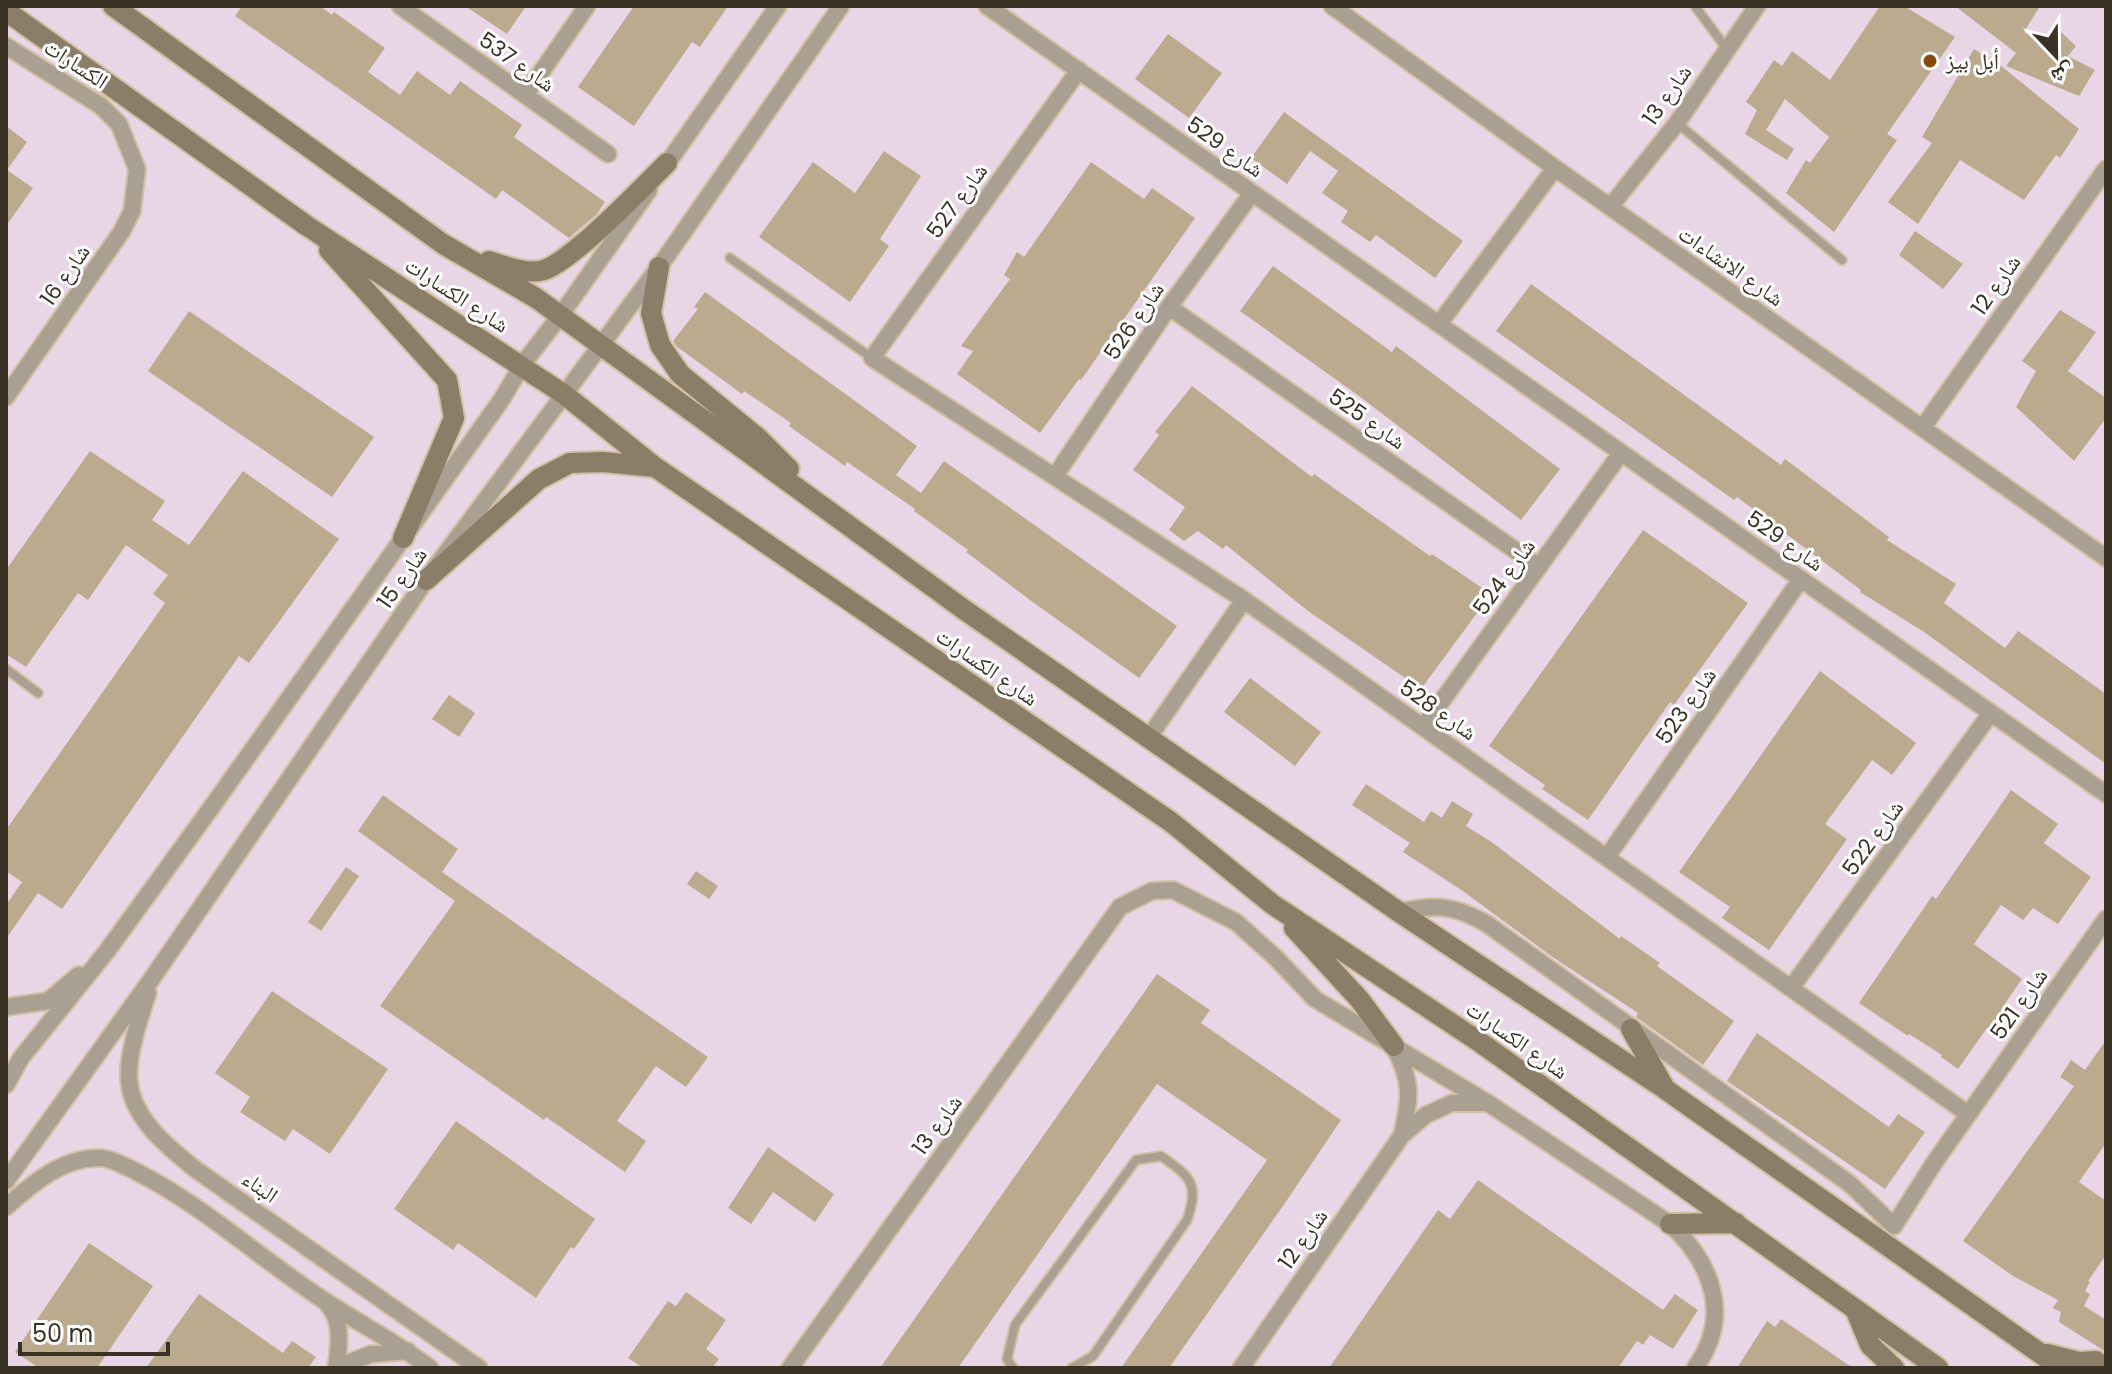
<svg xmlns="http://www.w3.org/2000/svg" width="2112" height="1374" viewBox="0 0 2112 1374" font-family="Poppins,'Noto Naskh Arabic',sans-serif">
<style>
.industrial{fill:#e8d6e7}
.building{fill:#bcaa8f}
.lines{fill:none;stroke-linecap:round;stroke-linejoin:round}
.lane-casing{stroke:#d3bfa2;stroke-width:12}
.street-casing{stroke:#d3bfa2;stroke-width:20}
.secondary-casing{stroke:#d3bfa2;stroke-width:24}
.lane{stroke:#a9a092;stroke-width:8}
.street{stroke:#a9a092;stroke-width:16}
.secondary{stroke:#8b7e69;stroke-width:20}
.poi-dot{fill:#87490a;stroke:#fff;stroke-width:3}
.labels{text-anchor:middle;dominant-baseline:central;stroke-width:6;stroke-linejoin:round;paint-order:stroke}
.poi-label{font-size:22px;fill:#393124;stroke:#fff;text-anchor:start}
.street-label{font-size:22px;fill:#393124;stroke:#fff}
</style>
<rect width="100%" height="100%" fill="#fae3c2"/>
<!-- industrial -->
<path class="industrial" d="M6,6H2106V1368H6Z"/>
<!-- building -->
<path class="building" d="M242,6H320L332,15L334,12L385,48L368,72L400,95L417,71L450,95L460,81L522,125L514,137L605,202L597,214L569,238L502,190L496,199L235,16Z
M465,6H526L507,34Z
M634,6H728L700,47L692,42L634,126L578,87Z
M1880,6H1904L1955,37L1887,134L1897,140L1834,232L1786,193L1806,160L1810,163L1829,137L1785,99L1766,130L1794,149L1787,160L1745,134L1757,110L1746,102L1774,60L1782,66L1792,51L1830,80Z
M1955,6H2040L2024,32L2050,47L2061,32L2076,46L2068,56L2095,70L2079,96L2006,66L2016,53Z
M1168,34L1222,73L1189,118L1135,79Z
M1974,49L2000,65L2079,129L2060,158L2056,155L2024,200L1960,160L1918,224L1888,202L1932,143L1922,137Z
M1284,112L1463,241L1435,278L1376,235L1370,242L1341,222L1348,211L1322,193L1338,171L1310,151L1287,184L1251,158Z
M6,126L27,142L7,170L33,188L6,226Z
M884,151L921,176L880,239L889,246L850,302L759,237L813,162L855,193Z
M1091,162L1144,199L1152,188L1195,218L1081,380L1079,379L1040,433L957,374L973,351L961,346L1010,279L1004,275L1017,252L1024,257Z
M1915,231L1963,264L1943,289L1899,255Z
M1273,266L1392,352L1396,346L1560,469L1521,520L1359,396L1240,311Z
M1531,284L1781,465L1785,459L1889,537L1887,540L1956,584L1944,603L2005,648L2018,631L2106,694V764L1924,632L1860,592L1861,590L1737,497L1734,500L1496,331Z
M705,292L917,446L896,475L921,493L944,461L1177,626L1139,678L1030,600L966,552L968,550L914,511L915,509L847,462L845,466L789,426L791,423L744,391L742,394L676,346L673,341L698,309L694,307Z
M2060,310L2096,332L2068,371L2106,398V418L2074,461L2016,407L2036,371L2022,361Z
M189,311L374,437L332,497L148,371Z
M1192,386L1312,477L1314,474L1430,556L1432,554L1491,594L1421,689L1308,611L1226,545L1223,549L1198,531L1184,541L1169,530L1185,507L1133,470L1159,435L1155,432Z
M90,451L165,501L152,520L189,545L243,471L339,539L249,663L239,656L62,909L38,893L6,939V905L22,882L6,871V830L165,603L153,594L168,575L126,545L88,600L78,593L26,667L6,654V570Z
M1643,530L1748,603L1674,705L1670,702L1588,820L1542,789L1545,785L1489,746Z
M1820,671L1916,743L1892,775L1872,760L1825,824L1847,839L1769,950L1722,918L1730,907L1679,872Z
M1250,678L1321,732L1295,766L1224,712Z
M449,695L475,713L459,737L432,719Z
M1366,784L1424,822L1431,811L1442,818L1452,801L1473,814L1466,826L1493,843L1620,939L1621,936L1660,963L1657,966L1734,1021L1703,1065L1636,1017L1638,1013L1551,956L1460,889L1403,852L1410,843L1352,805Z
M2011,790L2058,824L2044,843L2091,877L2058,924L2033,908L2023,920L2001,905L1974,944L2022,979L2002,1008L2011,1014L1998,1035L1987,1028L1958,1069L1941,1057L1942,1055L1909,1034L1908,1036L1859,1003L1932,896L1936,899Z
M383,795L458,849L442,872L708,1057L686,1087L656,1066L617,1121L646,1141L625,1172L546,1117L544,1120L380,1006L455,901L358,831Z
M346,867L359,876L321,931L308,922Z
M696,871L718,886L709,899L687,884Z
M1157,974L1210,1010L1201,1023L1341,1120L1285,1203L1169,1368H1121L1267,1160L1157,1084L958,1368H880Z
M272,991L388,1069L330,1154L293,1129L285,1141L240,1112L250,1097L215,1073Z
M1757,1033L1889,1127L1898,1114L1925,1132L1885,1189L1727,1081Z
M2106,1040V1143L2079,1182L2106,1201V1255L2088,1281L2090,1282L2085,1291L2090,1294L2084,1306L2106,1320V1352L2059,1322L2061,1312L2053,1308L2058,1300L2013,1276L1963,1241L2074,1086L2060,1077L2071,1060L2085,1070Z
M456,1121L595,1219L574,1249L571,1247L536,1298L458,1243L453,1250L394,1209Z
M768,1147L834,1194L815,1222L773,1192L751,1224L728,1208Z
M1478,1180L1663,1310L1675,1294L1698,1310L1673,1349L1650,1335L1643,1345L1637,1341L1618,1368H1329L1438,1210L1450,1219Z
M89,1243L153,1286L97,1368H39L15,1352Z
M686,1292L726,1320L706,1349L719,1359L712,1368H643L628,1358L668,1301L676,1306Z
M199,1294L283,1353L292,1341L316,1357L308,1368H146Z
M1781,1319L1853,1368H1737L1767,1321L1775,1327Z"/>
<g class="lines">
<defs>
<path id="lane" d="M1695,6L1726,48
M1677,123L1842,260
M730,258L872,358
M6,669L38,693
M1013,1368L1007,1359L1015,1325L1136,1160L1161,1156C1190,1177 1200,1183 1187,1220L1093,1356L1072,1368"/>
<path id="street" d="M400,6L608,154
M987,6L2106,794
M1332,6L1555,168L2106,558
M6,46L101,106L119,124L137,169L132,211L122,231L6,397
M1079,70L872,358L1244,600L1968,1114
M526,94L587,6
M662,171L778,6
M1610,207L1677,123L1757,6
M1169,307L1539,567
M1439,324L1555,168
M1923,427L2106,169
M1055,476L1169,307L1252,193
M1423,727L1621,453
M1149,737L1244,600
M1607,857L1801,579
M1399,912C1437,904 1454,905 1487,924L1850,1184L1894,1226L1934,1163L2106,919
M1791,988L1991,713
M148,993C140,1017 127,1055 129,1079C131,1118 168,1147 195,1169L479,1368
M6,1007L48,1001L79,975
M1394,1047C1413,1083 1410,1097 1402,1135
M6,1085L21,1058L107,951L211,808L502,399L522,365L560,316L649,190
M6,1181L153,977L426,580L659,267L841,6
M6,1207C32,1184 64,1156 101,1158C112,1159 125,1166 135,1171C203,1205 259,1258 322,1299C358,1323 396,1342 430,1368
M328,1305C343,1320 339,1349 336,1368
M336,1368L371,1354L408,1351
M790,1368L1120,907L1152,891L1173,890L1236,922L1276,958L1315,999L1488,1103L1670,1224C1713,1264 1732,1317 1695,1368
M1241,1368L1402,1135L1426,1115L1452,1103H1486"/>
<path id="secondary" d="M113,6L443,244L536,298L966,611L1399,912L1665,1089L2061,1368
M6,11L307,226L565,395L655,467L1171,822L1272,904L1481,1043L1938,1368
M329,250L447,380L454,418L403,538
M489,261C504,266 528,275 544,270C573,260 642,188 667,163
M659,267L651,313L660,345L680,374L758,438L789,469
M426,580L539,479L570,463L603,462L655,467
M1294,928L1360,1000L1394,1046
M1631,1029L1663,1085
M1670,1224L1736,1223
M1855,1309L1870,1345L1894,1368
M2047,1354L2079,1362L2096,1361L2103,1368"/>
</defs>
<!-- lane casing -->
<use href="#lane" class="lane-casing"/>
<!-- street casing -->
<use href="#street" class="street-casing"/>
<!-- secondary casing -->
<use href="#secondary" class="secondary-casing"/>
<!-- lane -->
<use href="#lane" class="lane"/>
<!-- street -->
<use href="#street" class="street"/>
<!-- secondary -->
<use href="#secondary" class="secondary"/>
</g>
<!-- markers -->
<circle class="poi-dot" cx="1930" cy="61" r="8"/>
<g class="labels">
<!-- poi labels -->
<g class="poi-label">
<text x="1946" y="61">أبل بيز</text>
</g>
<!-- street labels -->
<g class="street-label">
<text transform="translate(517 62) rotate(35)">شارع 537</text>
<text transform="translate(76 64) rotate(33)">الكسارات</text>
<text transform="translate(1667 95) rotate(-55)">شارع 13</text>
<text transform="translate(1225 147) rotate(35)">شارع 529</text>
<text transform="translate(957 201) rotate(-54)">شارع 527</text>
<text transform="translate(1731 266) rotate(35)">شارع الانشاءات</text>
<text transform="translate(65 275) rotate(-55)">شارع 16</text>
<text transform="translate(1996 285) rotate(-55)">شارع 12</text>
<text transform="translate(457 295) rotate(33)">شارع الكسارات</text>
<text transform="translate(1134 321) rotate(-56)">شارع 526</text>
<text transform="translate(1367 419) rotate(35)">شارع 525</text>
<text transform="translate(1785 541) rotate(35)">شارع 529</text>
<text transform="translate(1504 577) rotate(-54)">شارع 524</text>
<text transform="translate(402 578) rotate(-55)">شارع 15</text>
<text transform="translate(987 667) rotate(35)">شارع الكسارات</text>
<text transform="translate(1686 706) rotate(-55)">شارع 523</text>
<text transform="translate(1438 710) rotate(35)">شارع 528</text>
<text transform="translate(1873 838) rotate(-54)">شارع 522</text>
<text transform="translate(2019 1004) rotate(-55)">شارع 521</text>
<text transform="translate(1517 1040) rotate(35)">شارع الكسارات</text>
<text transform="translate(937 1125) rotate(-54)">شارع 13</text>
<text transform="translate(260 1187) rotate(35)">البناء</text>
<text transform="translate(1303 1239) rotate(-55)">شارع 12</text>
</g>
</g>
<!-- border -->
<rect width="2112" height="1374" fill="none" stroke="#393124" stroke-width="16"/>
<!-- north arrow -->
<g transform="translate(2056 56) rotate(158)" stroke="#ffffff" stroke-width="6" paint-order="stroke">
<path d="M0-6L14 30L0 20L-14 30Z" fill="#393124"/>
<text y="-12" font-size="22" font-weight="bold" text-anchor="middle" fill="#393124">ش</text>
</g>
<!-- scale -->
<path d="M20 1342v12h148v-12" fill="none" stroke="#393124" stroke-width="4"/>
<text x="32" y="1342" font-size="24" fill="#393124" stroke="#ffffff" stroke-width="6" paint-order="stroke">50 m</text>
</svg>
